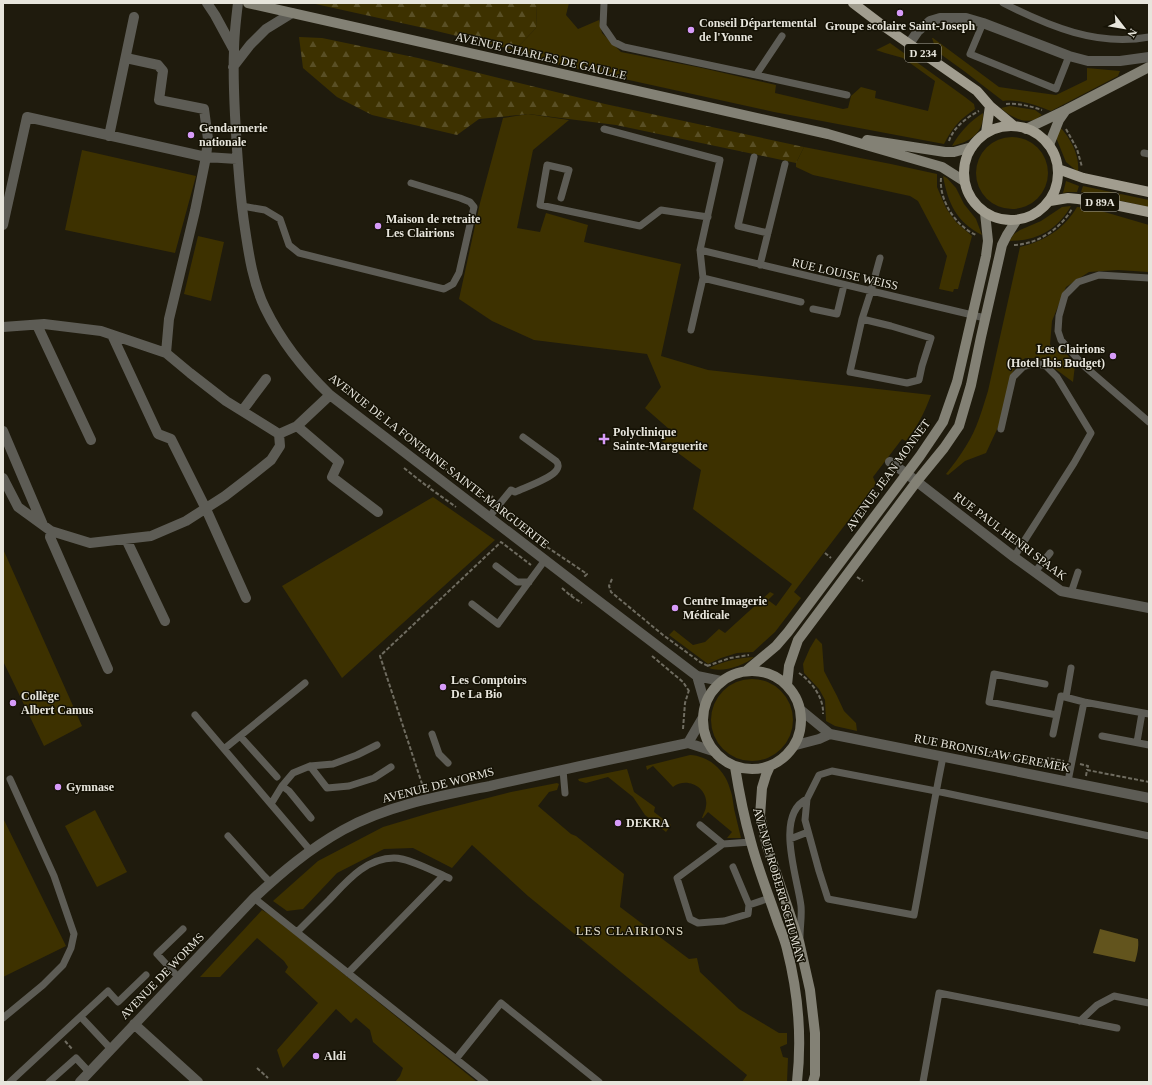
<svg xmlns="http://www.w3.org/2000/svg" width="1152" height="1085" viewBox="0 0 1152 1085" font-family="Georgia,serif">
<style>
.grass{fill:#3d3100}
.forest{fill:url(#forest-firs)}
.water{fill:#62541d}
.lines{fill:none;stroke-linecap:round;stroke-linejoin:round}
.path{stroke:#6f6c60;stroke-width:2;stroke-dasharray:4 2;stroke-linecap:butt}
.lane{stroke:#5d5c55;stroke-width:7}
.street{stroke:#5d5c55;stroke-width:10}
.secondary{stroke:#838175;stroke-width:10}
.primary{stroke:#a19d8f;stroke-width:10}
.poi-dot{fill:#d79bf9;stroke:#151205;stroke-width:1.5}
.labels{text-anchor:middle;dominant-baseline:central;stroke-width:3;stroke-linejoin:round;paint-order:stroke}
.shield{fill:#151205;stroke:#a8a69c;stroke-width:1}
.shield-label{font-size:11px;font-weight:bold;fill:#e7e5dc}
.poi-label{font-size:12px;font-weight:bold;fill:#e7e5dc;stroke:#151205;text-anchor:start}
.street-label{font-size:12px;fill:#e7e5dc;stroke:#151205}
.neighbourhood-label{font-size:13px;letter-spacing:1px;fill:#e3decc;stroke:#151205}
</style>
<defs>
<pattern id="forest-firs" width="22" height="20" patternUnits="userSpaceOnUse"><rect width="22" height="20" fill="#3d3100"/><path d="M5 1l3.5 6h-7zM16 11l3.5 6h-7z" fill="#594f25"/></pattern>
</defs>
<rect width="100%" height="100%" fill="#1f1b0d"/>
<!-- grass -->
<path class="grass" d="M537,3H569L566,15L578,29L599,20L602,33L621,52L702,68L776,85L775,93L843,109L848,108L851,96L861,87L876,91L875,98L928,111L935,81L903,58L885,53L876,50L890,43L965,97L974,104L975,109C958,121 954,126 944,144L774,112L515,55V50L536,28Z
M932,38H933L999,87L1056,95L1087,80V68L1120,71L1118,76L1051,111C1036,105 1019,99 1003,101L964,71L939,53L935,47Z
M1010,106L1035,110L1042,115C1040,116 1037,119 1034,120C1022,123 1009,116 1001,108Z
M983,113C984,133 970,142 952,146C959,133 970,121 983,113Z
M528,114L569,120L533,150L517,228L540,232L546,213L588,225L584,242L681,264L661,356L708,370L931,395C924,414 918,425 906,441L902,439L873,477L876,484L794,592L801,598L775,632L753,652L737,653L721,658L708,664L669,635L674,630L693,645L705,642L719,629L725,633L770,592L774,594L768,600L776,606L792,584L693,509L701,470L662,441L669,429L645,408L661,387L647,354L534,340L492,321L459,299L480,203L503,118Z
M1060,127C1071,139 1080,156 1078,172L1066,162L1057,140V134Z
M976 173a36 36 0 1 1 72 0a36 36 0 1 1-72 0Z
M804,147L891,164L937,174V187L946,208L956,222L972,236L958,289H954L953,292L939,289L947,256L918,201L910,196L813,175L796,167V163Z
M82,150L196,176L175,253L65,230Z
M943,176L947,178L956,188L964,204L976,219L982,235C956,222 948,203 943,176Z
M1066,181L1079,186L1077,192H1068L1063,193Z
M1083,186L1149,200V207L1081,192Z
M1071,206C1057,230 1037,241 1009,241L1014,234L1020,230L1041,221L1062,207Z
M1077,207L1091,208L1149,225V272L1118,270L1089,272L1066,287L1052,321L1050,345L1057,349L1060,345L1075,365L1073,382L1054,368L1039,358H1025L1013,371L999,425L986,453L965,461L948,475L946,474C953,465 960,456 966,446C977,429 982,410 988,391L1020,247C1045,241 1064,229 1077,207Z
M198,236L224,242L211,301L184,294Z
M433,497L495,540L342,678L282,586Z
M3,549L82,726L44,746L3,661Z
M816,638L822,644L824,671L837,696L844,711L856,723L857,731L835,726L826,721L825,700L819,689L804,673L803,664L810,648Z
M754,657C744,666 721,673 709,668C725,661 737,658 754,657Z
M711 720a41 41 0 1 1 82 0a41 41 0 1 1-82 0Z
M690,755C709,756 725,770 730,789C733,796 733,805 735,813C737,821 739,830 741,838H727L732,832L708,812L703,818H702C703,814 706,810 706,806C709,788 687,776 673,787L653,766L647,770L646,766Z
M627,769L634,792L655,807L654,812L671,825L666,832L645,815L633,797L608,777L586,783L579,781L578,779Z
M557,783L559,784L557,790L549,792L538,806L571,834L576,836L624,874L620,907L689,959L697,958L700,972L739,1009L779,1033H787V1044L780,1047L783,1057L788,1058L787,1082H742L747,1075L528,896L472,845L452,868L413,848L384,849L337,873L303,909L287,911L273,901L318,861L383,827L433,812L511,792Z
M95,810L127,872L97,887L65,826Z
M3,818L66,946L3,977Z
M262,910L272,916L477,1082H395L400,1076L403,1068L373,1042L370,1030L356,1018L351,1023L336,1009L283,1068L277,1050L318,1003L285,972L288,967L284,961L257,938L220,977H200Z"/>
<!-- forest -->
<path class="forest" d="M311,3H537L536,28L515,50L424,28Z
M299,37L322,38L418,58L605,104L804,147L796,163L616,125L529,114L479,119L457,135L372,115L337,97L303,68Z"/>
<!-- water -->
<path class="water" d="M1100,929L1138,939C1139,947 1137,955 1135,962L1093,953Z"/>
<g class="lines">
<!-- path -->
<path class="path" d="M1006,104C1018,103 1030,106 1042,110
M1066,129L1077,149L1082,167
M949,141C953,128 967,117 979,111
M941,178C939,201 956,226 976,235
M1014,245C1038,244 1060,229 1072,209
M417,446L458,479
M404,468L428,487
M430,485L428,487L456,507
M479,495C484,498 489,500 493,496
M547,547L587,574L583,578
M825,553L831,558
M857,577L863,581
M612,579L609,586L611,592L663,635L700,662L708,666
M562,588L571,596L572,594
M571,596L582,603
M652,656L683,682L689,691
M707,666L730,658L749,655
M799,673C812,682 824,698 823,714
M683,729L685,703L689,690
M968,751L969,748L1047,763
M1080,764L1088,766L1087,770
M1046,767L1048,758L1064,761
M1086,776L1087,770L1149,782
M424,790L380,656L501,542L531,565
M65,1041L73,1050
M257,1068L268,1078"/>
<!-- lane -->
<path class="lane" d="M604,3L603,26L614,42L624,47L756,75L782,36
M1003,3C1048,26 1098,47 1149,37
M983,23L970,54L1056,89L1069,56
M756,75L847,95
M604,129L720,160L700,250L703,278L691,330
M1144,153L1149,154
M754,157L738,226L768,233
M561,198L569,170L547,165L540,205L640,226L661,210L708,217
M242,206L265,210L280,219L289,245L299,253L444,289L453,284L459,273L474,207L470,202L460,198L411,183
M700,250L985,318
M760,265L785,164
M703,278L801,302
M1149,278L1099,275L1078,282L1065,295L1059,316L1058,331L1061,340L1083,365L1149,422
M813,309L837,314L844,285
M862,319L891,326L931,338L922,366L919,380L907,383L850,372L862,319L871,291L880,258
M1001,429L1013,377L1023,367L1035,363L1046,366L1057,377L1091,433L1074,463L1014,557
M489,517L511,490L515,492C526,487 547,480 555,472C559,468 559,464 556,461L523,437
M496,566L517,582H529
M1035,572L1050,553
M1071,593L1078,572
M472,604L498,624L545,560
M1045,684L994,674L989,702L1057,715
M1066,697L1071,668
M195,715L310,850
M432,734L439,754L448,763
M1053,734L1061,696L1084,702
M240,736L277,777
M1102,736L1149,745
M1137,742L1142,713
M224,749L305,683
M943,757C932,810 924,863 914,915L828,899L819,871L805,820L807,799L819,775L832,771L936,791L1149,836
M310,766L327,788L349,786L374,778L391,767
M563,770L565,793
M1068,781L1084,702L1149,714
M282,786L289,791L311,818
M271,804L282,786L293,773L310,766L333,764L357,755L377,745
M700,825L723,844L751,842
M228,836L264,876L271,883
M790,839L808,832
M723,844L677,878L690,919L698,923L724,921L748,914L749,905
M733,867L749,905L770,898
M254,898L485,1082
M297,932C308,921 318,911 329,900C347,881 366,858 394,858C409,858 435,872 449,878
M800,937C800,927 802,916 801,906C798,879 774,815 807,799
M348,973L443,876
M179,978L157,954L183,929
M81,1017L111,1049
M3,1018L43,985L63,965L71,948L74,934L54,876L10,779
M1080,1021L1097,1005L1114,996L1149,1003
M456,1059L501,1003L599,1082
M10,1082L108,991L118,1002L146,975
M49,1082L76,1058L89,1072
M923,1082L939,993L1117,1028"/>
<!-- street -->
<path class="street" d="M207,3L215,15L234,50
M238,3C236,19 234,35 234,51C233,72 234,94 235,115C237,153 239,191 245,229C249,256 253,283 265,308C281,341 304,370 330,395L584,590L697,676L721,681
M909,44L918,31L930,21L940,18H966L983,23L1069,56L1088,61H1120L1149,57
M233,67L250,45L266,29L292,13
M109,136L134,17
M3,225L27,117L206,157L237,159
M37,325L91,440
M3,327L44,324L101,331L166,353
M112,335L158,434L171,439L206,509L246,598
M242,411L266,379
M297,426L339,462L332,477L378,512
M3,431L43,525
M279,434L297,426L330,395
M890,462L907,474L1014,557L1061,591L1149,608
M3,478L18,507L51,531L90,543L151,536L186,521L225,496L251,476L271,460L280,446L279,434L226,401L190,373L166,353L169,319L195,211L206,157L208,139L204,109L159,100L163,71L158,65L126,58
M51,531L50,537L108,669
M126,539L165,621
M697,676L705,704
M802,711L830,734L1149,798
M688,743L702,719
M796,745L819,739L830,734
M134,1024L198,1082
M80,1082L254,898C282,872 309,849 343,830C388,805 440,796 490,786C556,771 622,757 688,743L713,751"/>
<!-- secondary -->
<path class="secondary" d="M248,3L828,134L942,167L964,181
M1026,129L1066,110L1149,67
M867,140L945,152H954L972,147
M1049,145L1059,120L1066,110
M703 720a49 49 0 1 1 98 0a49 49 0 1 1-98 0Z
M746,671L776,646L788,632L920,456L943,422L957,382L986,256L988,241L985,213
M787,685L789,666L798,640L917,481L944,448L959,426L971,385L981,337L1002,245L1007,235L1016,221
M770,766L766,775L762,788L760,816L767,846L799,941L810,990L815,1033V1075L813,1082
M735,767C739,792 744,817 751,842C758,869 769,896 778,923C781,931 785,940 787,949C798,992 802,1038 797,1082"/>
<!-- primary -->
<path class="primary" d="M853,3L882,25L977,91L990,106L1014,126
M964 173a47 47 0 1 1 94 0a47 47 0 1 1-94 0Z
M986,133L990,106
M1058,169L1083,178L1149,192
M1050,201L1068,198L1078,199L1105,203L1149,212"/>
</g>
<!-- markers -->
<g class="poi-dot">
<circle cx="900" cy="13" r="4"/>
<circle cx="691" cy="30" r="4"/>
<circle cx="191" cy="135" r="4"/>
<circle cx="378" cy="226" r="4"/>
<circle cx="1113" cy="356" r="4"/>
<path d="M602 433h4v4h4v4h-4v4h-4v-4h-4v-4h4z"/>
<circle cx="675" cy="608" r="4"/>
<circle cx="443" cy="687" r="4"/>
<circle cx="13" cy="703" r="4"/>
<circle cx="58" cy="787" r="4"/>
<circle cx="618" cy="823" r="4"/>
<circle cx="316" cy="1056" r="4"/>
</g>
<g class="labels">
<!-- shield labels -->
<g class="shield">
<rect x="905" y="44" width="36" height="18" rx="3"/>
<rect x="1081" y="193" width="38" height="18" rx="3"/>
</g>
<g class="shield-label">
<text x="923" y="53">D 234</text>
<text x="1100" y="202">D 89A</text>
</g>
<!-- poi labels -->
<g class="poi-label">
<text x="699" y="23">Conseil Départemental<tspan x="699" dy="14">de l'Yonne</tspan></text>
<text x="900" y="26" text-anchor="middle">Groupe scolaire Saint-Joseph</text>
<text x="199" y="128">Gendarmerie<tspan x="199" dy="14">nationale</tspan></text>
<text x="386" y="219">Maison de retraite<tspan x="386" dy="14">Les Clairions</tspan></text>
<text x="1105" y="349" text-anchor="end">Les Clairions<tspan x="1105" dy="14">(Hotel Ibis Budget)</tspan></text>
<text x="613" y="432">Polyclinique<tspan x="613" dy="14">Sainte-Marguerite</tspan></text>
<text x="683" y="601">Centre Imagerie<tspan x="683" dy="14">Médicale</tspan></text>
<text x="451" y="680">Les Comptoirs<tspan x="451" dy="14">De La Bio</tspan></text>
<text x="21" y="696">Collège<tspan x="21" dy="14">Albert Camus</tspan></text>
<text x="66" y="787">Gymnase</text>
<text x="626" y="823">DEKRA</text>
<text x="324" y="1056">Aldi</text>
</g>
<!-- street labels -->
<g class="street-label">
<text transform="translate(541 56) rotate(13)">AVENUE CHARLES DE GAULLE</text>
<text transform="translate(845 274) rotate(13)">RUE LOUISE WEISS</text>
<text transform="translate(439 461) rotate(38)">AVENUE DE LA FONTAINE SAINTE-MARGUERITE</text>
<text transform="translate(888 475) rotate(-54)">AVENUE JEAN MONNET</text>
<text transform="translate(1010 536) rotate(37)">RUE PAUL HENRI SPAAK</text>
<text transform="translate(992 753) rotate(11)">RUE BRONISLAW GEREMEK</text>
<text transform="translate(438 785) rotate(-14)">AVENUE DE WORMS</text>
<text transform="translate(779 885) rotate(74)">AVENUE ROBERT SCHUMAN</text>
<text transform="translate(162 976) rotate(-46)">AVENUE DE WORMS</text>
</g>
<!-- neighbourhood labels -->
<g class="neighbourhood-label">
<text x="630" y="930">LES CLAIRIONS</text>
</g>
</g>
<!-- border -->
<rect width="1152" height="1085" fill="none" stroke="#e7e5dc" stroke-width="8"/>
<!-- north arrow -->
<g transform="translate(1124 28) rotate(121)" stroke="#151205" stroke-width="3" paint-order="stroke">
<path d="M0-3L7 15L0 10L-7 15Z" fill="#e7e5dc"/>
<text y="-6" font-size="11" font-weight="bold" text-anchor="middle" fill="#e7e5dc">N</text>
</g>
</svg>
